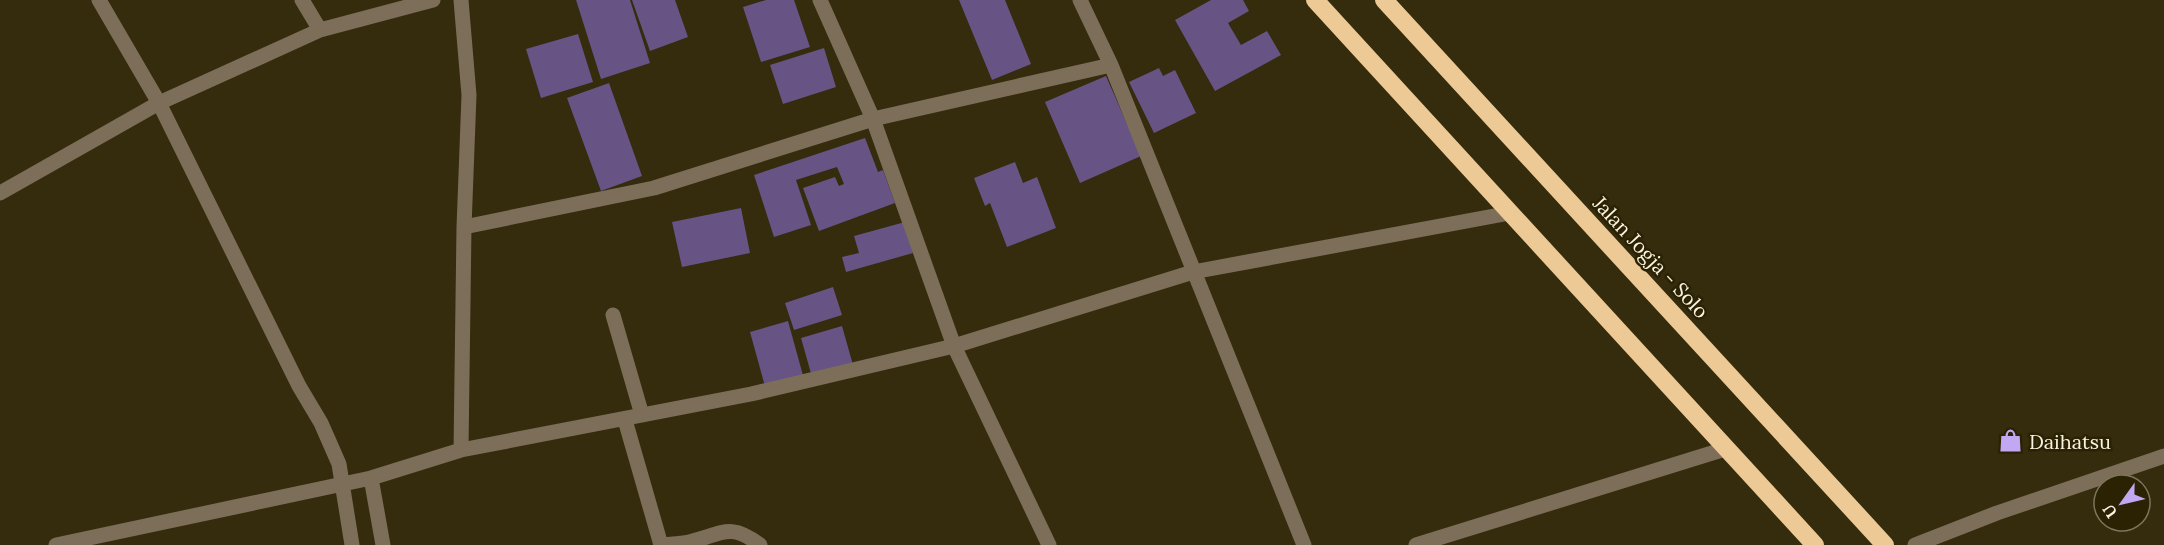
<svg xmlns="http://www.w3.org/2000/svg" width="2164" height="545" viewBox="0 0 2164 545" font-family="Lora,serif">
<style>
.building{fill:#675384}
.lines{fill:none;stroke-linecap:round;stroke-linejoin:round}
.minor{stroke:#7c6e59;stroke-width:15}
.highway{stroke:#ecc995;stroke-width:18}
.labels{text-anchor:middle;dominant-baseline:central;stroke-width:5;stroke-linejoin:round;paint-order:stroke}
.street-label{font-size:20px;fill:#f9f3e2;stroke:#2b2103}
.poi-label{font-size:20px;fill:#f9f3e2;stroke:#2b2103;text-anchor:start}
</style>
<rect width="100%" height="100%" fill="#352b0d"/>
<!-- building -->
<path class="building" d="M576,0H630L650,63L601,79Z
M632,0H675L688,37L650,51Z
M766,0H794L810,47L761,62L743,7Z
M959,0H1005L1031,64L992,80Z
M1211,0H1243L1249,11L1228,23L1241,45L1267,31L1281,55L1215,91L1175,20Z
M578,34L593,82L541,98L526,49Z
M824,48L836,87L783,104L770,65Z
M1159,68L1163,76L1175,70L1196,113L1154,133L1129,82Z
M1106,76L1141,156L1080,183L1045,102Z
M609,83L642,176L601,191L567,98Z
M865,138L878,172L883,170L895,203L819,231L803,188L835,177L839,186L844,184L837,167L796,180L811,225L774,237L754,175Z
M1015,162L1023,183L1037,177L1056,228L1007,247L990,203L985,206L974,178Z
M741,208L750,253L682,267L672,222Z
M905,222L913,253L846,272L842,257L859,253L854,236Z
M833,287L842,315L794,330L785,303Z
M788,321L804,379L766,390L750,332Z
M842,326L853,365L812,377L801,338Z"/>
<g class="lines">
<!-- minor -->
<path class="minor" d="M99,0L159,103L299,386L321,423L339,464L352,545
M302,0L320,30
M461,0L469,95L464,227L461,450
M820,0L873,119L954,346L1049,545
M1080,0L1111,65L1304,545
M0,193L159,103L320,30L433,0
M464,227L654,188L873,119L1111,65
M613,315L642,415
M625,420L661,545C670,544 680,544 689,542C721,535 729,521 760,545
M371,478L383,545
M56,545L371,478L461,450L751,394L954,346L1193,272L1510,213
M1416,545L1725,449
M1915,545L1997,513L2164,456"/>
<!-- highway -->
<path class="highway" d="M1315,0L1815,545
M1384,0L1885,545"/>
</g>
<!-- icons -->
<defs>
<symbol id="shop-bare" viewBox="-9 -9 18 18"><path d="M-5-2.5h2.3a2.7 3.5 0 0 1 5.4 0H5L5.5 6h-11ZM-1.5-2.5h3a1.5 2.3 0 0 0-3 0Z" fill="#c2a8f3" stroke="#2b2103" stroke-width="2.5" paint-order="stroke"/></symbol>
</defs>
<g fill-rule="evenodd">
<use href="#shop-bare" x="1994" y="424" width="33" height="33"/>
</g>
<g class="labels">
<!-- street labels -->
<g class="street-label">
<text transform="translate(1651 257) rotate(47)">Jalan Jogja - Solo</text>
</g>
<!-- poi labels -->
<g class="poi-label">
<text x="2029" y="441">Daihatsu</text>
</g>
</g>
<!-- north arrow -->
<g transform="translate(2122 503) rotate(236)"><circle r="28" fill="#2b2103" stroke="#7d755c" stroke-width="1.5"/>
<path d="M0-4.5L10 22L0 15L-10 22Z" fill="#c2a8f3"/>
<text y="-9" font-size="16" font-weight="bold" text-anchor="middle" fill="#f9f3e2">U</text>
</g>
</svg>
